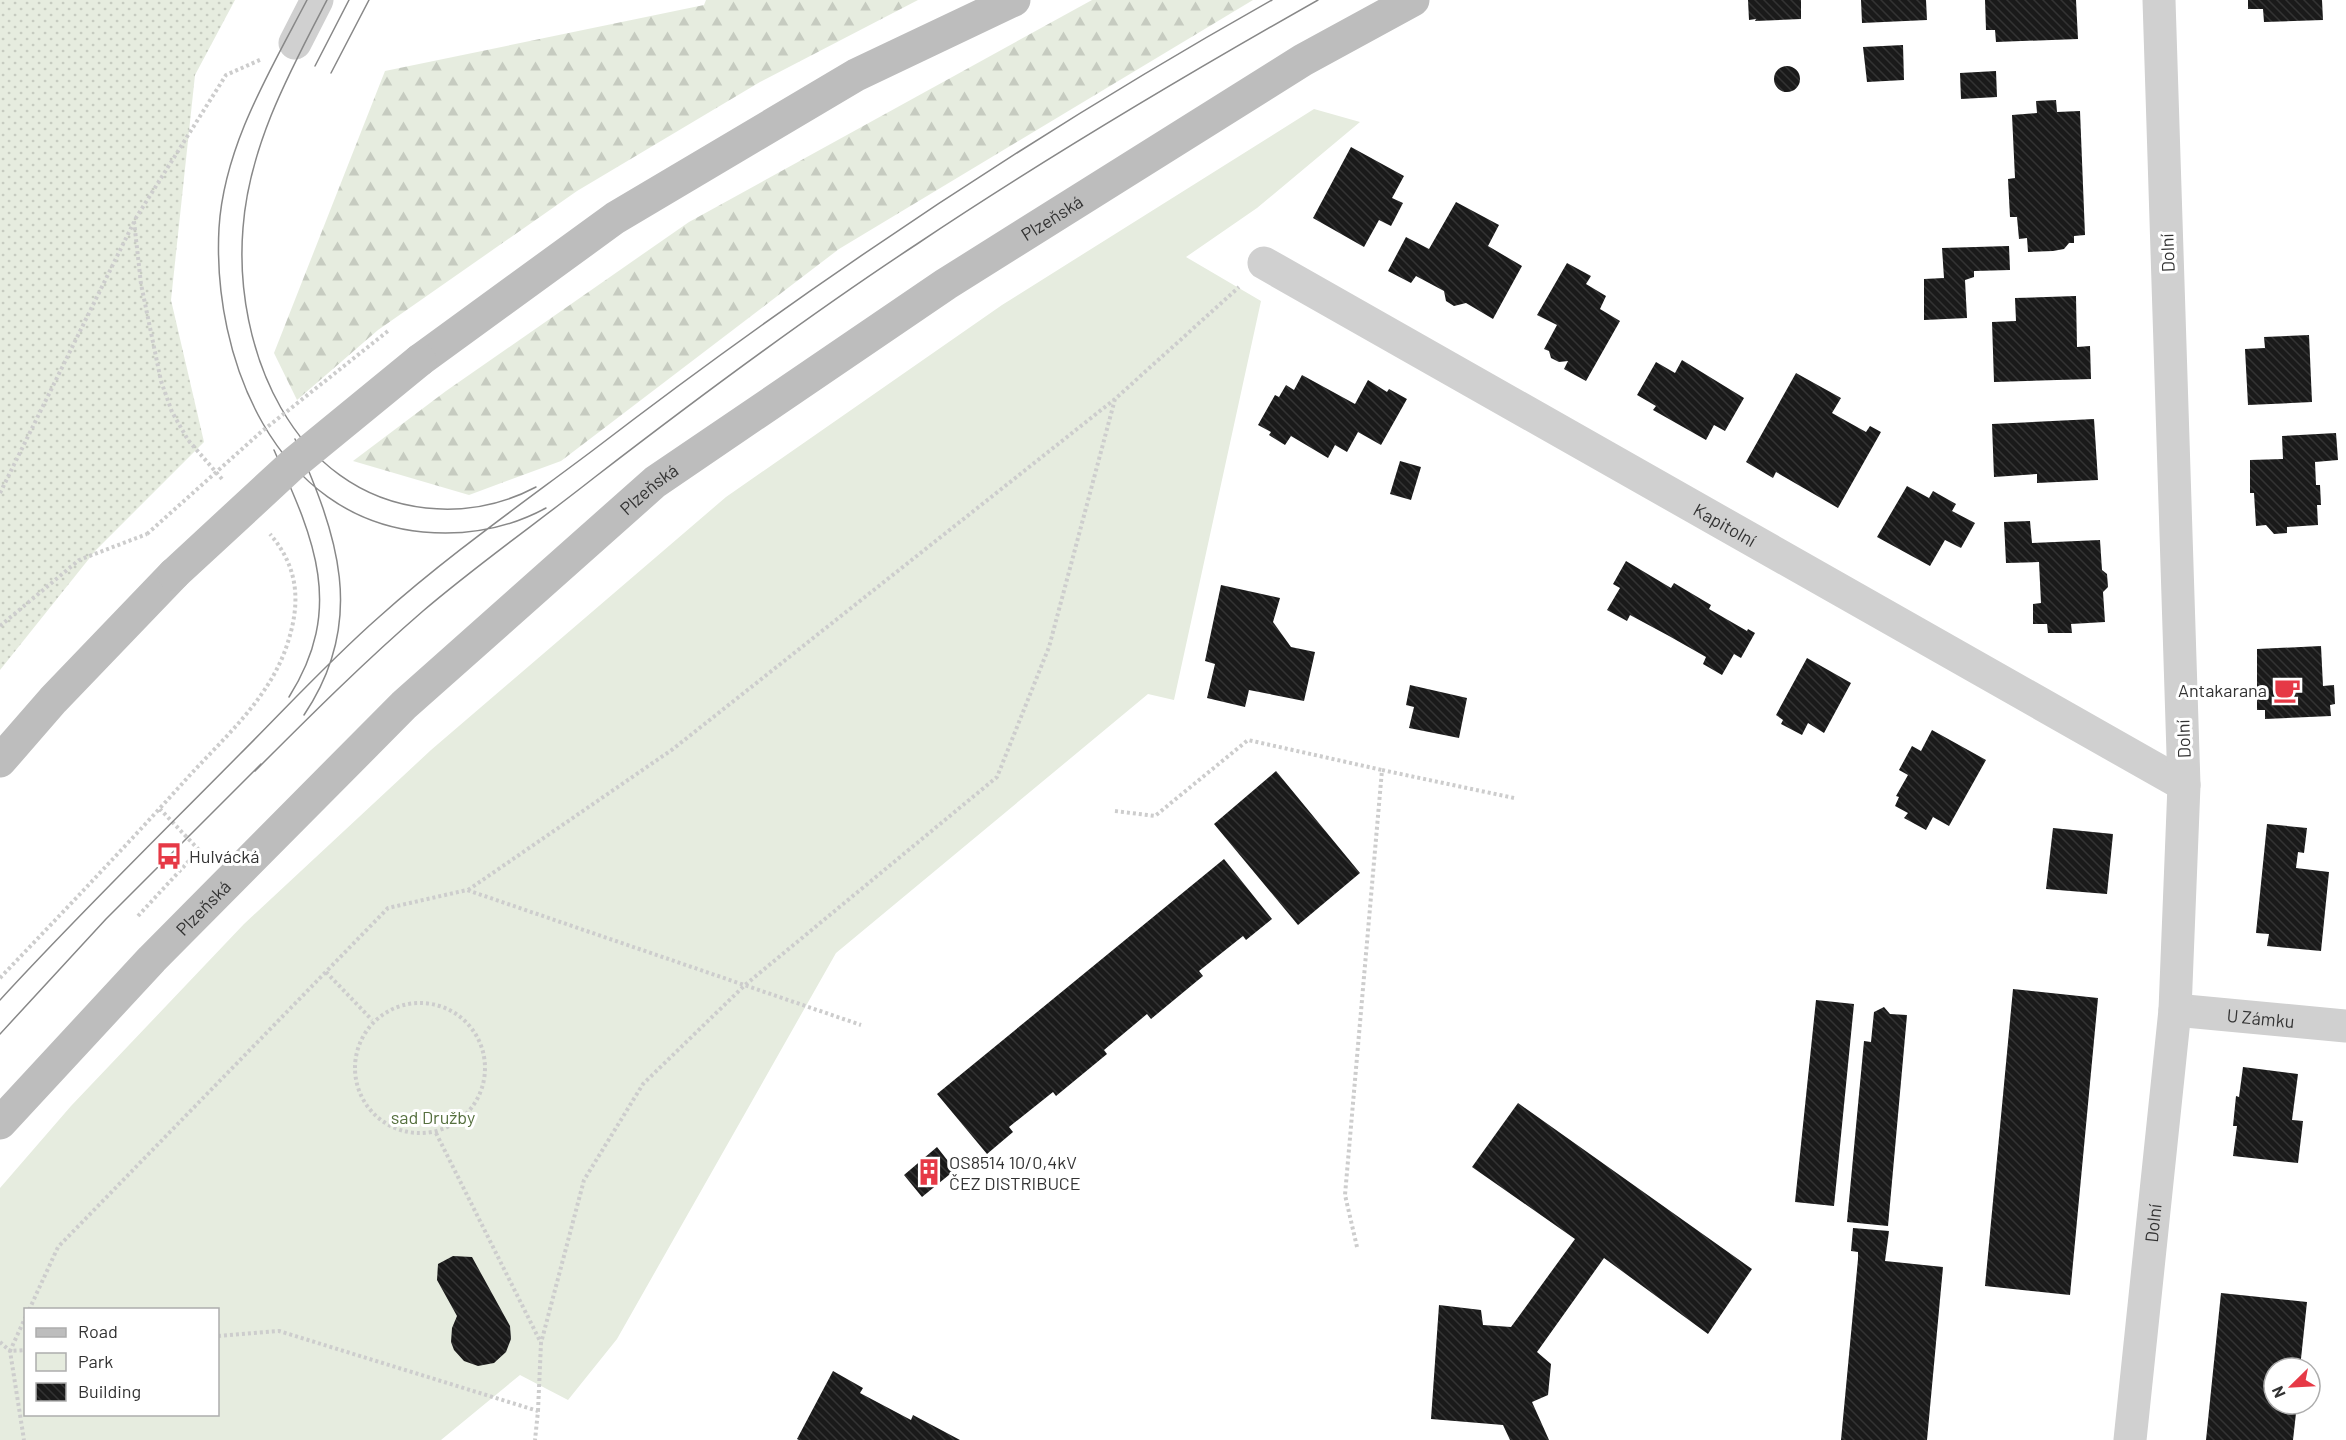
<svg xmlns="http://www.w3.org/2000/svg" width="2346" height="1440" viewBox="0 0 2346 1440" font-family="Barlow,sans-serif">
<style>
.grass{fill:url(#grass-dots)}
.forest{fill:url(#forest-firs)}
.park{fill:#e6ecdf;fill-rule:evenodd}
.building{fill:url(#building-back-hatch)}
.lines{fill:none;stroke-linecap:round;stroke-linejoin:round}
.path{stroke:#cdcdcd;stroke-width:4;stroke-dasharray:3 3;stroke-linecap:butt}
.street{stroke:#d0d0d0;stroke-width:33}
.secondary{stroke:#bdbdbd;stroke-width:33}
.tram{stroke:#888;stroke-width:1.5}
.path-bridge{stroke:#cdcdcd;stroke-width:4;stroke-dasharray:3 3;stroke-linecap:butt}
.secondary-bridge{stroke:#bdbdbd;stroke-width:33}
.labels{text-anchor:middle;dominant-baseline:central;stroke-width:6;stroke-linejoin:round;paint-order:stroke}
.street-label{font-size:18px;fill:#333;stroke:#fff}
.poi-label{font-size:18px;fill:#333;stroke:#fff;text-anchor:start}
.park-label{font-size:18px;fill:#56703f;stroke:#fff}
</style>
<defs>
<pattern id="grass-dots" width="8" height="8" patternUnits="userSpaceOnUse" patternTransform="scale(1.5)"><rect width="8" height="8" fill="#e6ecdf"/><path d="M2 2h.1M6 6h.1" fill="none" stroke="#c6cbc0" stroke-width="1.8" stroke-linecap="round"/></pattern>
<pattern id="forest-firs" width="22" height="20" patternUnits="userSpaceOnUse" patternTransform="scale(1.5)"><rect width="22" height="20" fill="#e6ecdf"/><path d="M5 1l3.5 6h-7zM16 11l3.5 6h-7z" fill="#c6cbc0"/></pattern>
<pattern id="building-back-hatch" width="6" height="6" patternUnits="userSpaceOnUse" patternTransform="scale(1.5)"><rect width="6" height="6" fill="#1a1a1a"/><path d="M-1 5l2 2M0 0l6 6M5-1l2 2" fill="none" stroke="#333"/></pattern>
</defs>
<rect width="100%" height="100%" fill="#fff"/>
<!-- grass -->
<path class="grass" d="M0,0H235L195,75L171,300L204,442L96,550L0,670Z"/>
<!-- forest -->
<path class="forest" d="M706,0H918L760,82L577,191L378,330L297,400L274,353L385,71L704,5Z
M1092,0H1253L839,249L561,461L469,495L353,461L446,391L689,222Z"/>
<!-- park -->
<path class="park" d="M1314,109L1360,122L1257,208L1186,257L1261,301L1174,700L1148,694L836,953L617,1339L568,1400L520,1375L441,1440H0V1188L71,1106L244,924L431,750L726,497L1002,305ZM26,1310H218V1414H26Z"/>
<!-- building -->
<path class="building" d="M1748,0H1801V19L1755,21L1756,19L1749,20Z
M1861,0H1926L1927,20L1862,23Z
M1985,0H2076L2078,39L1996,42L1995,30H1986Z
M2248,0H2322L2323,20L2264,22L2263,9H2248Z
M1903,45L1904,80L1867,82L1863,47Z
M1774 79a13 13 0 1 1 26 0a13 13 0 1 1-26 0Z
M1996,71L1997,97L1961,99L1960,73Z
M2056,100L2057,112L2080,111L2085,235L2074,236V243H2069L2064,249L2053,251L2028,252L2027,238L2019,239L2017,217H2010L2008,179L2015,178L2012,115L2037,113L2036,101Z
M1351,147L1404,176L1392,198L1403,203L1391,226L1379,220L1364,247L1313,218Z
M1456,202L1499,225L1488,246L1522,266L1493,319L1466,303L1454,306L1446,301L1444,291L1416,276L1411,283L1388,271L1406,237L1429,249Z
M2009,246L2010,270L1974,271V277L1965,280L1967,318L1924,320V279L1944,278L1942,248Z
M1567,263L1591,276L1586,284L1606,296L1600,309L1620,321L1586,381L1564,369L1568,361L1559,362L1551,358L1549,351L1544,349L1557,325L1537,315Z
M2076,296L2077,347L2090,346L2091,379L1994,382L1992,322L2016,321L2015,298Z
M2309,335L2312,402L2248,405L2245,349L2265,348L2264,337Z
M1682,360L1744,398L1725,431L1714,425L1706,440L1653,410L1656,406L1637,395L1656,362L1675,373Z
M1796,373L1841,398L1832,413L1866,432L1870,426L1881,432L1838,508L1776,472L1773,478L1746,462Z
M1302,375L1355,404L1368,380L1387,392L1389,389L1407,399L1381,445L1358,432L1347,452L1335,445L1328,458L1291,436L1285,445L1269,435L1271,432L1258,425L1275,395L1279,397L1286,385L1294,390Z
M2094,419L2098,480L2037,483V474L1994,477L1992,424Z
M2336,433L2338,460L2315,462L2316,485H2320L2321,505H2317L2318,525L2287,527V533L2274,534L2266,525L2256,526L2254,493H2250V460L2283,459L2282,436Z
M1400,461L1421,467L1411,500L1390,494Z
M1907,486L1929,498L1933,491L1956,504L1952,511L1975,523L1961,548L1945,540L1930,566L1877,537Z
M2030,521L2032,543L2100,540L2102,570L2107,574L2108,587L2103,592L2105,622L2071,624L2072,633H2048L2047,624H2033V604L2041,603L2039,562L2006,563L2004,522Z
M1626,561L1671,588L1674,583L1711,605L1709,609L1747,631L1748,629L1755,633L1741,658L1734,654L1722,675L1703,664L1706,657L1669,636L1630,615L1627,621L1607,610L1620,588L1613,584Z
M1221,585L1280,598L1273,622L1291,647L1315,652L1304,701L1249,690L1245,707L1207,698L1215,664L1205,661Z
M2321,646L2323,686L2334,685L2335,704L2330,705L2331,716L2265,719V710H2257V649Z
M1807,658L1851,683L1824,733L1808,723L1802,735L1781,724L1783,720L1776,715Z
M1410,685L1467,698L1459,738L1409,728L1414,707L1406,705Z
M1932,730L1986,760L1949,826L1933,817L1926,830L1904,818L1908,813L1895,806L1899,797L1896,796L1908,775L1899,770L1912,746L1921,751Z
M1276,771L1360,873L1298,925L1214,824Z
M2267,824L2307,828L2304,853L2298,852L2296,868L2329,872L2321,951L2267,946L2269,934L2256,933Z
M2053,828L2113,834L2107,894L2046,889Z
M1224,859L1272,919L1246,940L1243,936L1199,971L1203,976L1151,1019L1147,1014L1104,1050L1107,1054L1056,1096L1053,1092L1009,1127L1013,1132L987,1154L937,1094Z
M2013,989L2098,998L2070,1295L1985,1286Z
M1816,1000L1854,1004L1834,1206L1795,1202Z
M1884,1007L1890,1014L1907,1015L1888,1226L1847,1222L1864,1041L1871,1042L1874,1012Z
M2243,1067L2298,1074L2292,1120L2303,1121L2298,1163L2233,1156L2237,1126H2233L2236,1096L2239,1097Z
M1518,1103L1752,1269L1708,1334L1604,1258L1537,1352L1551,1364L1548,1395L1532,1402L1549,1440H1510L1503,1425L1431,1419L1439,1305L1481,1310L1483,1325L1511,1327L1575,1239L1472,1167Z
M937,1147L955,1170L922,1197L904,1175Z
M1853,1228L1889,1231L1885,1261L1943,1267L1927,1440H1841L1858,1259V1252L1851,1251Z
M453,1256L472,1257L510,1326L511,1339L506,1352L494,1363L478,1366L464,1361L454,1350L451,1342L452,1328L457,1316L437,1280L438,1264Z
M2221,1293L2307,1302L2300,1368H2274V1404H2297L2293,1440H2206Z
M833,1371L863,1388L860,1393L911,1420L913,1415L960,1440H799L797,1439Z"/>
<g class="lines">
<!-- path -->
<path class="path" d="M222,479L188,440L172,412L161,381L141,284L134,221L226,75L262,59
M0,493L134,222
M0,626L79,560L147,534
M1115,811L1155,816L1248,740L1382,770
M468,890L673,749L1115,399L1239,287
M138,916L199,850L160,809
M326,972L372,1020
M0,978C64,911 128,844 190,775C226,736 270,697 287,645C301,603 299,568 270,534
M355 1068a65 65 0 1 1 130 0a65 65 0 1 1-130 0Z
M436,1133L541,1343
M1357,1247L1345,1195L1382,770L1514,798
M29,1310L58,1247L388,908L467,890L861,1025
M26,1316L10,1351L26,1350
M218,1336L279,1331L538,1411L535,1440
M0,1342L10,1351L24,1440
M538,1411L541,1343L584,1180L643,1084L745,985L997,777L1049,647L1115,399"/>
<!-- street -->
<g class="street">
<path d="M295,43L317,0"/>
<path id="s1" d="M1264,263L2184,785"/>
<path id="s2" d="M2175,1010L2346,1026"/>
<path id="s3" d="M2130,1440L2175,1010L2184,785L2159,0"/>
</g>
<!-- secondary -->
<g class="secondary">
<path d="M420,360L615,218L856,75L1014,0"/>
<path d="M0,761L53,700L174,574"/>
<path id="s4" d="M0,1123L152,959L404,705L655,482L946,284L1303,60L1413,0"/>
</g>
<!-- tram -->
<path class="tram" d="M307,0C270,71 224,146 219,228C212,358 275,518 423,532C466,536 507,529 546,508
M327,0C290,71 249,146 243,228C233,348 293,494 426,508C464,512 502,505 536,487
M315,66L349,0
M331,73L369,0
M295,439C337,534 368,620 304,715
M274,450C313,537 346,607 289,697
M255,771C310,716 364,662 423,611C478,564 538,522 595,477C700,396 806,317 917,244C1047,157 1182,77 1318,0
M0,1000C78,915 159,836 240,754C286,708 330,660 379,617C446,557 520,505 592,451C808,285 1034,134 1272,0
M0,1034L106,919L261,764"/>
<!-- path-bridge -->
<path class="path-bridge" d="M147,534L261,432L388,331"/>
<!-- secondary-bridge -->
<path class="secondary-bridge" d="M174,574L293,464L420,360"/>
</g>
<!-- icons -->
<defs>
<symbol id="cafe-bare" viewBox="-9 -9 18 18"><path d="M-5.5-4.5H6V0H3Q3 3.5 0 3.5H-2.5Q-5.5 3.5-5.5 0ZM3-3.2v2h1.7v-2ZM-6 4.5H4V6H-6Z" fill="#e63946" stroke="#fff" stroke-width="2.5" paint-order="stroke"/></symbol>
<symbol id="bus-bare" viewBox="-9 -9 18 18"><path d="M-5-6H5V4H4V6H2V4H-2V6H-4V4H-5ZM-3.5-4V0h7V-4ZM-3.5 1.2v1.5H-2V1.2ZM2 1.2v1.5H3.5V1.2Z" fill="#e63946" stroke="#fff" stroke-width="2.5" paint-order="stroke"/></symbol>
<symbol id="building-bare" viewBox="-9 -9 18 18"><path d="M-4-6H4V6H1V3H-1V6H-4ZM-2.5-4.3h1.7v1.8h-1.7ZM.8-4.3h1.7v1.8H.8ZM-2.5-1h1.7V.8h-1.7ZM.8-1h1.7V.8H.8Z" fill="#e63946" stroke="#fff" stroke-width="2.5" paint-order="stroke"/></symbol>
</defs>
<g fill-rule="evenodd">
<use href="#cafe-bare" x="2268" y="671" width="38" height="38"/>
<use href="#bus-bare" x="150" y="837" width="38" height="38"/>
<use href="#building-bare" x="910" y="1153" width="38" height="38"/>
</g>
<g class="labels">
<!-- street labels -->
<g class="street-label">
<text stroke="none"><textPath href="#s4" startOffset="1394">Plzeňská</textPath></text>
<text transform="translate(2167 253) rotate(-92)">Dolní</text>
<text stroke="none"><textPath href="#s4" startOffset="908">Plzeňská</textPath></text>
<text stroke="none"><textPath href="#s1" startOffset="530">Kapitolní</textPath></text>
<text transform="translate(2183 739) rotate(-92)">Dolní</text>
<text stroke="none"><textPath href="#s4" startOffset="296">Plzeňská</textPath></text>
<text stroke="none"><textPath href="#s2" startOffset="86">U Zámku</textPath></text>
<text stroke="none"><textPath href="#s3" startOffset="218">Dolní</textPath></text>
</g>
<!-- poi labels -->
<g class="poi-label">
<text x="2267" y="690" text-anchor="end">Antakarana</text>
<text x="189" y="856">Hulvácká</text>
<text x="949" y="1162">OS8514 10/0,4kV<tspan x="949" dy="21">ČEZ DISTRIBUCE</tspan></text>
</g>
<!-- park labels -->
<g class="park-label">
<text x="433" y="1117">sad Družby</text>
</g>
</g>
<!-- legend -->
<rect x="24" y="1308" width="195" height="108" fill="#ffffff" stroke="#adadad" stroke-width="1.5"/>
<rect x="36" y="1328" width="30" height="9" fill="#bdbdbd" stroke="#adadad" stroke-width="1.5"/>
<text x="78" y="1338" font-size="18" fill="#333333">Road</text>
<rect x="36" y="1353" width="30" height="18" fill="#e6ecdf" stroke="#adadad" stroke-width="1.5"/>
<text x="78" y="1368" font-size="18" fill="#333333">Park</text>
<rect x="36" y="1383" width="30" height="18" fill="url(#building-back-hatch)" stroke="#adadad" stroke-width="1.5"/>
<text x="78" y="1398" font-size="18" fill="#333333">Building</text>
<!-- north arrow -->
<g transform="translate(2292 1386) rotate(246)"><circle r="28" fill="#ffffff" stroke="#adadad" stroke-width="1.5"/>
<path d="M0-4.5L10 22L0 15L-10 22Z" fill="#e63946"/>
<text y="-9" font-size="16" font-weight="bold" text-anchor="middle" fill="#333333">N</text>
</g>
</svg>
